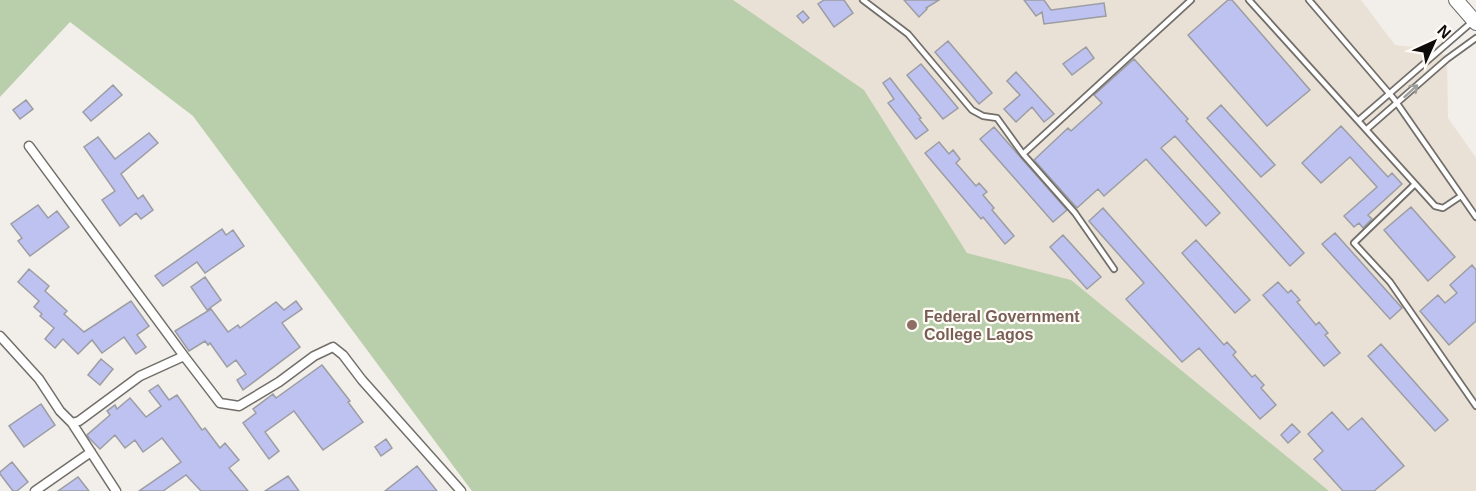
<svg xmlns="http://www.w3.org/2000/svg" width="1476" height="491" viewBox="0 0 1476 491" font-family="Arial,sans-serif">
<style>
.built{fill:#eae1d6}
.green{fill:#b9cfab}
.building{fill:#bec2f1;stroke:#9c9da2;stroke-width:1.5}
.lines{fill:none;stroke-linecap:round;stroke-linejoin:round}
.service-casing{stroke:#726f6a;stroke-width:8}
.minor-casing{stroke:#726f6a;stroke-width:11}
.trunk-casing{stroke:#726f6a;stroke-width:16}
.service{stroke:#fff;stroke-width:4.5}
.minor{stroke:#fff;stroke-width:8}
.trunk{stroke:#fff;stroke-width:14}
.oneway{stroke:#9e9e9d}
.education-dot{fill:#8d6e63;stroke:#fffbf7;stroke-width:2}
.labels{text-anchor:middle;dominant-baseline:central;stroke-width:4.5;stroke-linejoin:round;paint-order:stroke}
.education-label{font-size:16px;font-weight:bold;fill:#785e54;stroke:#fffbf7;text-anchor:start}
</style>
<rect width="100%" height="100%" fill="#f2eee9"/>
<!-- built -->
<path class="built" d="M97,0H1361L1395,45L1439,50L1447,59L1448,118L1476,158V491H472L193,116Z"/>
<!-- green -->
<path class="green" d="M0,0H733L864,90L967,253L1071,280L1329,491H472L193,116L70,22L0,97Z"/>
<!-- building -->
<path class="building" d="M824,0H844L853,13L834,27L818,4Z
M904,0H939L926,8L927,9L919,17Z
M1024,0H1044L1051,10L1104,3L1106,16L1044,24L1042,12L1036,16Z
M1228,0H1232L1310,90L1267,126L1188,35Z
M803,11L809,18L803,23L797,16Z
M948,41L992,93L979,104L935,52Z
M1086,47L1094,58L1072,75L1063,64Z
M1134,59L1188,119L1186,121L1304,253L1290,266L1175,136L1161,148L1220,213L1206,226L1146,159L1104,196L1098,189L1077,208L1034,160L1068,128L1071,131L1102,103L1094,95Z
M921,64L958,108L943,119L907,75Z
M1016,72L1054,114L1044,122L1032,107L1016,122L1004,109L1020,95L1007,81Z
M890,78L921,118L919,119L928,130L916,139L888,103L894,99L883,83Z
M113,85L122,95L91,121L83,112Z
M26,100L33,109L20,119L13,110Z
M1221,105L1275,165L1261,177L1207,118Z
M1341,126L1388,177L1392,173L1402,184L1368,215L1372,219L1363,228L1359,223L1354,227L1344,216L1377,187L1350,157L1321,183L1302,163Z
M994,127L1067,210L1053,222L980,139Z
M149,133L158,143L121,174L138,199L143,195L153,210L141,219L136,213L120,226L102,200L115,191L84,147L98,137L115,159Z
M939,142L949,154L953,150L960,159L956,163L976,186L979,183L987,192L983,195L994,208L992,210L1014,236L1005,244L983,217L981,219L925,153Z
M38,205L48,218L57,211L69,227L30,256L18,241L22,238L11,224Z
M1411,207L1455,257L1428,281L1384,230Z
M1103,208L1224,345L1227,342L1236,352L1233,355L1252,377L1255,375L1264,385L1261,388L1276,405L1260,419L1199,348L1182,362L1126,299L1144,283L1089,221Z
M222,229L226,235L233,230L244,246L205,273L197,262L163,286L155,276Z
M1335,233L1402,308L1390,319L1322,244Z
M1063,235L1101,277L1087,289L1050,247Z
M1196,240L1250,300L1235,313L1182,253Z
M1472,265L1476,270V321L1449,345L1420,311L1438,295L1445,303L1457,293L1450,285Z
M29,269L49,286L45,291L67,311L64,314L84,332L131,301L149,326L137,335L146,347L136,354L124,337L102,353L92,340L78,354L63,339L55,348L45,339L54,328L40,316L42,314L34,307L39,301L18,282Z
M205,277L221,300L207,310L191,287Z
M1278,282L1288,293L1291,290L1300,300L1297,302L1316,325L1319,322L1328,333L1325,335L1340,353L1324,366L1263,295Z
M296,301L302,309L282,323L300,347L243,390L237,380L246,374L236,360L227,367L210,343L208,345L205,341L189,351L175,331L211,309L228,332L238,325L240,328L276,302L284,310Z
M1381,344L1448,420L1435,431L1368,356Z
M101,359L113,369L100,385L88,375Z
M322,365L350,401L348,402L363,422L323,450L294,411L265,432L279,451L269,459L243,423L256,413L253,409L273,394L276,398Z
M158,385L169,400L177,395L202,430L205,428L220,448L225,443L239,460L229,468L248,491H201L186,475L163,491H139L181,462L162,438L143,452L135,440L125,448L115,435L100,449L89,438L87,435L110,415L107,411L115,405L117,409L130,398L146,417L161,406L149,391Z
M41,404L55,425L24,447L9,426Z
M1332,412L1348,430L1362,418L1404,466L1374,491H1343L1314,459L1323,451L1308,434Z
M1292,424L1300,432L1288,443L1281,435Z
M386,439L392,448L381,456L375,447Z
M12,462L28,482L17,491H13L0,474V472Z
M417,466L437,491H385Z
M288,476L299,491H265Z
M78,477L89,491H58Z"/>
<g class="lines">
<defs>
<path id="service" d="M863,0L908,34L972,110L983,116L997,118L1023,154L1075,213L1114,269
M1249,0L1435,206L1443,208L1461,196
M1309,0L1394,99L1476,217
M1359,120L1472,22
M1367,129L1447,59L1476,38
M1023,154L1191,0
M1415,184L1354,243L1390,282L1476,406"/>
<path id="minor" d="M29,146L184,356
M0,336L39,379L60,411L72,423L116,491
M72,423L79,421L140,376L184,356L220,403L239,406L279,382L314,356L333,347L343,355L362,380L461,491
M35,491L91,452"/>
<path id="trunk" d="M1456,0L1476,23"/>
</defs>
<!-- service casing -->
<use href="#service" class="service-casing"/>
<!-- minor casing -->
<use href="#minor" class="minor-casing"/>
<!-- trunk casing -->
<use href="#trunk" class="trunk-casing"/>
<!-- service -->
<use href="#service" class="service"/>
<!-- minor -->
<use href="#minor" class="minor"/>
<!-- trunk -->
<use href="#trunk" class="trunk"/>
</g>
<!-- one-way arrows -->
<defs><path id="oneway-shaft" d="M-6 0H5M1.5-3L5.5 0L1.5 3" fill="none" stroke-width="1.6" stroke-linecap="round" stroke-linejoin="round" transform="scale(1.5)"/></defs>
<use class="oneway" href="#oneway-shaft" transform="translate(1411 91) rotate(-42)"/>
<!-- markers -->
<circle class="education-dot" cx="912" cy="325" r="6"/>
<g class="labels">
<!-- education labels -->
<g class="education-label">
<text x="924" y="316">Federal Government<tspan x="924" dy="18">College Lagos</tspan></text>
</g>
</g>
<!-- north arrow -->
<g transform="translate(1434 42) rotate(45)" stroke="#fffbf7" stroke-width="4.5" paint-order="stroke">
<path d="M0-4.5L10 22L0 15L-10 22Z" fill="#0d0c0a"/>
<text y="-9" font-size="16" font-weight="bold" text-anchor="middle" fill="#0d0c0a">N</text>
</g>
</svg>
